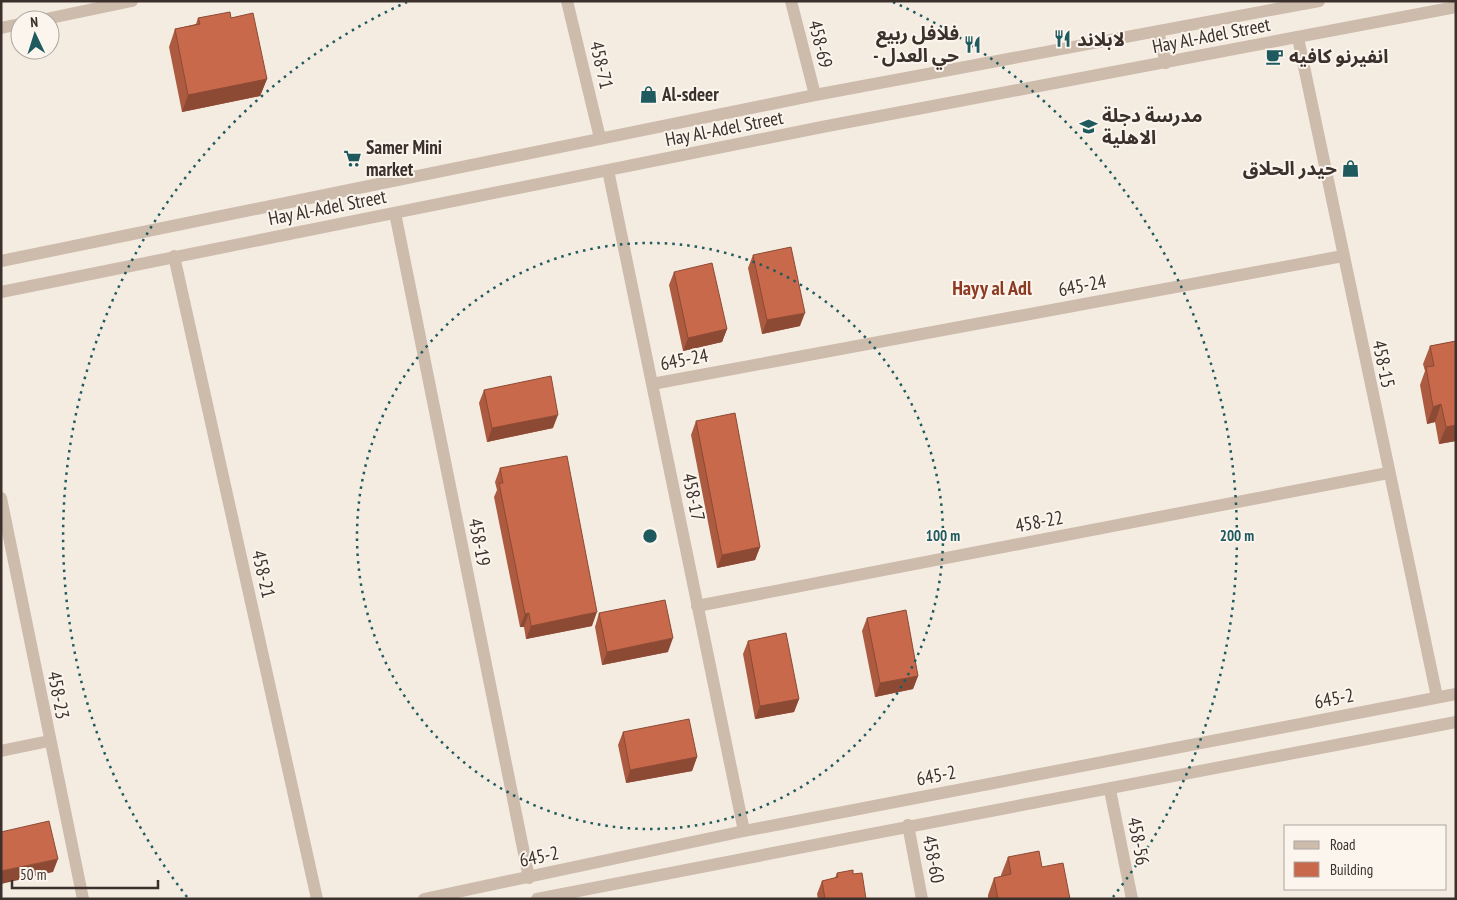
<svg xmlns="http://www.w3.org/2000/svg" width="1457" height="900" viewBox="0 0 1457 900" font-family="'PT Sans Narrow','Noto Sans Arabic',sans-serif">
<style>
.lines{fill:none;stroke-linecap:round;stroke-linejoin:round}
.minor{stroke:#cdbbac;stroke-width:12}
.wall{fill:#ac5a40}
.shaded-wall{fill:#8c4a34}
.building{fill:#c8694b;stroke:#8c4a34}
.ring{fill:none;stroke:#1f5a5e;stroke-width:2.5;stroke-dasharray:2.5 5}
.labels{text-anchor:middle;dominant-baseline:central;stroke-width:4;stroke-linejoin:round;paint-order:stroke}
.poi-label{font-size:19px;font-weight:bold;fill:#3b302b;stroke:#fbf5ee;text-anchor:start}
.street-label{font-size:19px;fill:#3b302b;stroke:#fbf5ee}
.neighbourhood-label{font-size:20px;font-weight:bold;fill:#8c3b22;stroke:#fbf5ee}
.centre{fill:#1f5a5e;stroke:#fbf5ee;stroke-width:2.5}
.ring-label{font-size:15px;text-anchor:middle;font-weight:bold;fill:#1f5a5e;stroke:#fbf5ee;stroke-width:4;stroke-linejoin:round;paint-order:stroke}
</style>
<rect width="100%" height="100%" fill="#f4ebe1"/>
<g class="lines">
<!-- minor -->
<path class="minor" d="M567,1L600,138
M791,1L815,95
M41,20L132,1
M1,28L20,24
M1158,32L1166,63
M1298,38L1437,697
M608,170L744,831
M395,213L529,878
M174,256L317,899
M1,261L815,95L1319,1
M1,292L822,127L1456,7
M652,384L1343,256
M1,498L83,899
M697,606L1388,473
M1,751L49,741
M1110,790L1132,899
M908,825L922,899
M424,899L744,831L1456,694
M537,899C843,838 1149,782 1456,722"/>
</g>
<!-- wall -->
<path class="wall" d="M198,18H231L267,79L260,96L182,112L169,47L175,29L196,24Z
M753,255L800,326L762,334L748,268Z
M674,272L727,329L722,342L683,351L669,285Z
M1456,341V441L1439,444L1435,422L1427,424L1420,385L1425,371L1423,364L1430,346Z
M484,390L553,428L487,442L479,403Z
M696,421L760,547L755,560L717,568L691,435Z
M500,468L592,626L526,639L524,627H520L494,497L497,490L495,482Z
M599,613L668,652L602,665L595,627Z
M867,618L918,676L913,689L875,697L862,631Z
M748,641L799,699L794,712L755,719L743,654Z
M623,732L697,757L692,771L626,783L618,745Z
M1008,857L1042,867L1070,899H988V895L994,878L1001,876V875Z
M837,873L853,874L866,899H818L817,894L822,881L835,878Z"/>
<!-- shaded-wall -->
<path class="shaded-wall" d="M267,79L260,96L182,112L188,95Z
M805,313L800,326L762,334L767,320Z
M727,329L722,342L683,351L688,338Z
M1441,404L1435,422L1427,424L1433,407Z
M558,415L553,428L487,442L492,428Z
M1456,425V441L1439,444L1446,427Z
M760,547L755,560L717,568L722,555Z
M597,612L592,626L526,639L531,626Z
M529,613L524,627H520L525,614Z
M673,638L668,652L602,665L607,652Z
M918,676L913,689L875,697L880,683Z
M799,699L794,712L755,719L760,706Z
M697,757L692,771L626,783L630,770Z
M58,859L53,872L1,884V871Z"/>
<!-- building -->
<path class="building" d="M230,12L231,18L253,13L267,79L188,95L175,29L200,24L198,18Z
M791,247L805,313L767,320L753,255Z
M712,263L727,329L688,338L674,272Z
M1456,341V425L1446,427L1441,404L1433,407L1426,367L1434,366L1430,346Z
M551,376L558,415L492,428L484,390Z
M735,413L760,547L722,555L696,421Z
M567,456L597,612L531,626L529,613L525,614L499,483H503L500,468Z
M665,600L673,638L607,652L599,613Z
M906,610L918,676L880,683L867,618Z
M786,633L799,699L760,706L748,641Z
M689,719L697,757L630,770L623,732Z
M49,821L58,859L1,871V832Z
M1039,851L1042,867L1063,863L1070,899H998L994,878L1011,874L1008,857Z
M853,870V874L862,873L866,899H825L822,881L838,877L837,873Z"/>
<!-- distance rings -->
<g class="ring">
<circle cx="650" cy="536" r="293"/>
<path d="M187 897A587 587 0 0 1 407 2M893 2A587 587 0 0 1 1113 897"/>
</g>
<!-- icons -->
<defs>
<symbol id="restaurant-bare" viewBox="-9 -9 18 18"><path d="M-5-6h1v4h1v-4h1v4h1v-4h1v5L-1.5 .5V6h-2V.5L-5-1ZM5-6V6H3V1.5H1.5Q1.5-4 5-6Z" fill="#1f5a5e" stroke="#fbf5ee" stroke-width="2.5" paint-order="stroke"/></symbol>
<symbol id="cafe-bare" viewBox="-9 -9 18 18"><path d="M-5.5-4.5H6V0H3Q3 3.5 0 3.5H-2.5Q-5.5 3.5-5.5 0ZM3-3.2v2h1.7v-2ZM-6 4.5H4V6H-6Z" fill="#1f5a5e" stroke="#fbf5ee" stroke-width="2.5" paint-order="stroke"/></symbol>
<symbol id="shop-bare" viewBox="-9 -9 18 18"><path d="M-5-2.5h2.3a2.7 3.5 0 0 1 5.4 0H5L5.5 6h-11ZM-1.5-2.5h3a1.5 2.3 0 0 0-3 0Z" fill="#1f5a5e" stroke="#fbf5ee" stroke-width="2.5" paint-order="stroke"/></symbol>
<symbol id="school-bare" viewBox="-9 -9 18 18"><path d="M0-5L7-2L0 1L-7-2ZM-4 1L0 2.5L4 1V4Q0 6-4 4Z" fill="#1f5a5e" stroke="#fbf5ee" stroke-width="2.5" paint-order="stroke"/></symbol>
<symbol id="supermarket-bare" viewBox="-9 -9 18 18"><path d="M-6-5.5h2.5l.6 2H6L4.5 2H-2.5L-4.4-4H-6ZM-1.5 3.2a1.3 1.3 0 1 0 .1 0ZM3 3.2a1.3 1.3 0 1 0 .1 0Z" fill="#1f5a5e" stroke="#fbf5ee" stroke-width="2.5" paint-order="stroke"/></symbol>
</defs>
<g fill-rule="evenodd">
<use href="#restaurant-bare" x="1050" y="26" width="25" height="25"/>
<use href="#restaurant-bare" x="960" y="32" width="25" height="25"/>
<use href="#cafe-bare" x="1262" y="44" width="25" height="25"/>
<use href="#shop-bare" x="636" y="82" width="25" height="25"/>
<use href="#school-bare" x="1076" y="114" width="25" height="25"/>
<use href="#supermarket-bare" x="340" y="146" width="25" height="25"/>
<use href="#shop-bare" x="1338" y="156" width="25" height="25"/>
</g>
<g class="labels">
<!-- poi labels -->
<g class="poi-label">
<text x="959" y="33" text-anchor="end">فلافل ربيع<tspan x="959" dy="22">- حي العدل</tspan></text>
<text x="1077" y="39">لابلاند</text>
<text x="1289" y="56">انفيرنو كافيه</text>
<text x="662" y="94">Al-sdeer</text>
<text x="1102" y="115">مدرسة دجلة<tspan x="1102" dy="22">الاهلية</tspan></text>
<text x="366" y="147">Samer Mini<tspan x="366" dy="22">market</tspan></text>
<text x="1337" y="168" text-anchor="end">حيدر الحلاق</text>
</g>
<!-- street labels -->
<g class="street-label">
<text transform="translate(1211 35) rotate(-11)">Hay Al-Adel Street</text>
<text transform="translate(821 44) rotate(76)">458-69</text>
<text transform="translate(602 65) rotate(77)">458-71</text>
<text transform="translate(724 128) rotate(-11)">Hay Al-Adel Street</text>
<text transform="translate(327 207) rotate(-11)">Hay Al-Adel Street</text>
<text transform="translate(1082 285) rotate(-11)">645-24</text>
<text transform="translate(684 359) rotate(-11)">645-24</text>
<text transform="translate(1384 364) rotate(78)">458-15</text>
<text transform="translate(694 497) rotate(78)">458-17</text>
<text transform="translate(1039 521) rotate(-11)">458-22</text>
<text transform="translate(480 542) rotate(79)">458-19</text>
<text transform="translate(264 574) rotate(77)">458-21</text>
<text transform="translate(59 695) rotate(79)">458-23</text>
<text transform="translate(1334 698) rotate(-11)">645-2</text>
<text transform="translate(936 775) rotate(-11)">645-2</text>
<text transform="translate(1139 841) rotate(79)">458-56</text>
<text transform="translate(539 856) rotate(-12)">645-2</text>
<text transform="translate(934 859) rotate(79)">458-60</text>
</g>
<!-- neighbourhood labels -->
<g class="neighbourhood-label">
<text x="992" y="288">Hayy al Adl</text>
</g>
</g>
<circle cx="650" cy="536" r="8" class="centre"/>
<g class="ring-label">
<text x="943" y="541">100 m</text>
<text x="1237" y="541">200 m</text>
</g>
<!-- border -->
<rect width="1457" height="900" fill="none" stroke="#3b302b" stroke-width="5"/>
<!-- legend -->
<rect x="1284" y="825" width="162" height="65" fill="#fbf5ee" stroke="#aea6a0"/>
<rect x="1294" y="841" width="25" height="8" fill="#cdbbac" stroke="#aea6a0"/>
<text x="1330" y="850" font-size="15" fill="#3b302b">Road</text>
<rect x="1294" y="862" width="25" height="15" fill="#c8694b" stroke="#aea6a0"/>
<text x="1330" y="875" font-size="15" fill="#3b302b">Building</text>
<!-- north arrow -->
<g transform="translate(35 35) rotate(356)"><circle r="24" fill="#fbf5ee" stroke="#aea6a0"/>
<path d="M0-4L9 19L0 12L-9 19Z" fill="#1f5a5e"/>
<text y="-8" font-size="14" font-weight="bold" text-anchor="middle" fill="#3b302b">N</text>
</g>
<!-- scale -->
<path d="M12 880v8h146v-8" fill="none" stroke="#3b302b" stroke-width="2.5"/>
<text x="20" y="880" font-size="15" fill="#3b302b" stroke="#fbf5ee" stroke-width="4" paint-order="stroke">50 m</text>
</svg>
